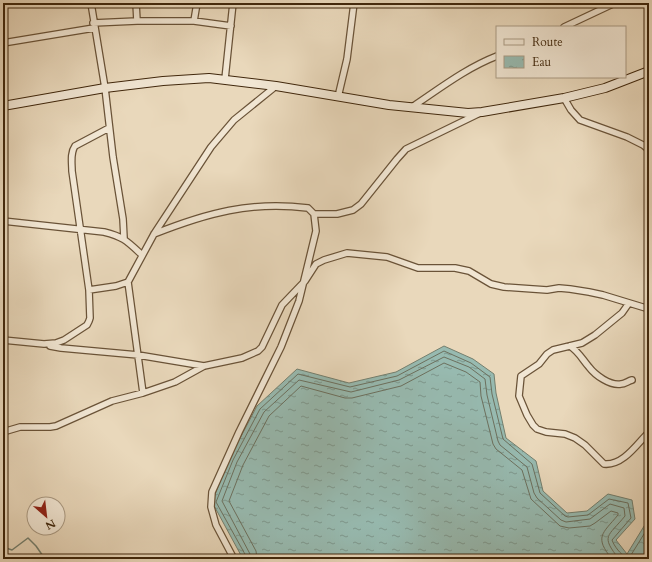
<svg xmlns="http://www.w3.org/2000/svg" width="652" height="562" viewBox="0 0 652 562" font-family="Cardo,serif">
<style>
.water{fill:url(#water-ripples);stroke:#747f6e}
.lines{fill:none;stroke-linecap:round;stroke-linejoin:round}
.shore{stroke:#6c705e;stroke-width:1}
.stream{stroke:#747f6e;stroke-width:1.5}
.street-casing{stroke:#6a5338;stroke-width:8}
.secondary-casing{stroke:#40270c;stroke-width:10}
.street{stroke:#f1e6d3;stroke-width:5.5}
.secondary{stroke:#f1e6d3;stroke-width:8}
</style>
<defs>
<pattern id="water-ripples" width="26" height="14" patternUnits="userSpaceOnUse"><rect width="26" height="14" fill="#97bab0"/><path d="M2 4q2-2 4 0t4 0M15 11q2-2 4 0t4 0" fill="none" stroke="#7d978e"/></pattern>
</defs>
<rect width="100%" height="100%" fill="#e9d8bb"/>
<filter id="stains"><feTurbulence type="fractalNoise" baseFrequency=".005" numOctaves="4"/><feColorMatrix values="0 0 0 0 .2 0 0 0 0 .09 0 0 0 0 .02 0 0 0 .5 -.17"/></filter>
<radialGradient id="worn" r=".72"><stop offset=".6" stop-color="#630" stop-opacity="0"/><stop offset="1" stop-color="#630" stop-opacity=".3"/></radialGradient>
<!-- water -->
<path class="water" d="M444,346L473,359L494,374L496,393L506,438L536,461L543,491L567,513L587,511L608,494L632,500L635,519L616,540L627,554L649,518V559H243L212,502L229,459L257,406L297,369L349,383L396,372Z"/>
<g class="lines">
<!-- shore -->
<path class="shore" d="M246,559V556L216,502L233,460L260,409L298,374L350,387L397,376L444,351L471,363L490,377L492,394L503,439L532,464L540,493L565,516L568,517L588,515L609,499L628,503L631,518L612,540C614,546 621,555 626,557L631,555L649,526
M251,559L250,554L222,501L237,462L264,412L299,380L351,392L399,380L444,357L469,367L485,379L487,395L498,441L500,445L527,467L534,493L537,498L561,520L566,522L590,519L610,504L624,508L625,516C608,537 600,535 619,559
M257,559L256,551L229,501L243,465L269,416L301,386L345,398H352L401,386L444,363L466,372L480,382L481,396L493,444L496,449L522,470L531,499L560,526L569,528L590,526L595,523L611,511L618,513V515C602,534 594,537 612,559"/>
<!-- stream -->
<path class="stream" d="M3,547L12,550L28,538L36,546L45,559"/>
<defs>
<path id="street" d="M91,3L105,88L113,157L123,219L124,238
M136,3L137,21
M194,21L197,3
M93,23L137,21H194L231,26
M564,27L615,3
M3,43L94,28
M225,79L233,3
M338,97L347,59L354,3
M564,98L571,110L580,120L627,137L643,145L649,150
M412,107C439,89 466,68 497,56
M314,214H337L353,210L361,204L397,159L406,149L480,113
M3,221L104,232C124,237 127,241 142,255
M154,234C207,213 250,201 308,208L314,214L316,231L299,301L281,347L239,432L212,492L211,507L216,525L234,559
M128,282L143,393
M89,290L72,171C72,163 70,153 75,146L109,128
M629,303L622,313L595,335L582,343L553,350L547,354L539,364L521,376L519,396L527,415L533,425L537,429L546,432L565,434L575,438L585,445L604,464C623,466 637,444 649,432
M3,340L44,344L56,343L64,340L87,325L89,321L90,318L89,290L116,286L128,282L154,234L211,147L234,120L276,86
M50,346L61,348L138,355L204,366
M570,346C579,352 582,359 589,367C595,375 610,386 621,384C625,384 628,381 632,380
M3,432L20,427H50L56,426L112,401L143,393L175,382L204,366L242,358L258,351L262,347L282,305L305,281L316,264L324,260L347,253L387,257L418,268H455L469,271L491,284L504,287L547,290L559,288L570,289L589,292L603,295L649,309"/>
<path id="secondary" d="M3,106L105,88L163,81L209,78L276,86L389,105L468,113L482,112L564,98L605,88L649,71"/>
</defs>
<!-- street casing -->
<use href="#street" class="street-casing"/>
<!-- secondary casing -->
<use href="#secondary" class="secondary-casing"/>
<!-- street -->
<use href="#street" class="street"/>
<!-- secondary -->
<use href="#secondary" class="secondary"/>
</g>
<!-- margin -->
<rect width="652" height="562" fill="none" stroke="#e9d8bb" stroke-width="16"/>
<rect x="4" y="4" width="644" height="554" fill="none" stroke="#40270c" stroke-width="2"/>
<rect x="8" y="8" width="636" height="546" fill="none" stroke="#40270c"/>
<!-- legend -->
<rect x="496" y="26" width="130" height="52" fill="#f1e6d3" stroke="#aa9a83"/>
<rect x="504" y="39" width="20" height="6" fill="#f1e6d3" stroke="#aa9a83"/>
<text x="532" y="46" font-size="12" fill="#40270c">Route</text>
<rect x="504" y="56" width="20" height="12" fill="url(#water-ripples)" stroke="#aa9a83"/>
<text x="532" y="66" font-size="12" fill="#40270c">Eau</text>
<!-- north arrow -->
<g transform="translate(46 516) rotate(152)"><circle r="19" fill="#f1e6d3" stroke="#aa9a83"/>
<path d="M0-3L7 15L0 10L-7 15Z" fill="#8f2418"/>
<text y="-6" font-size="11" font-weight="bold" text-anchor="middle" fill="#40270c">N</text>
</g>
<rect width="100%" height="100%" filter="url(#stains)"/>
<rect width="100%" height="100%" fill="url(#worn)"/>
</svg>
